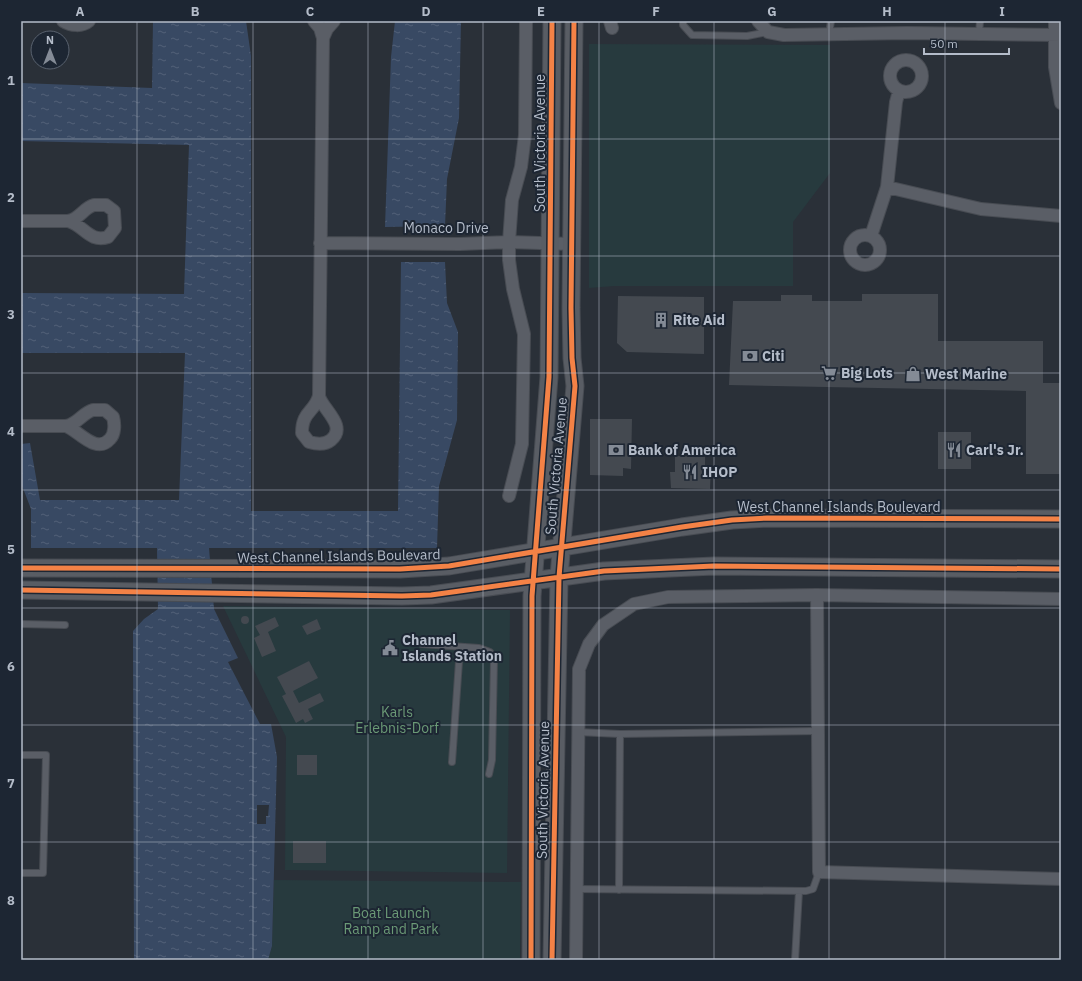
<svg xmlns="http://www.w3.org/2000/svg" width="1082" height="981" viewBox="0 0 1082 981" font-family="'IBM Plex Sans',sans-serif">
<style>
.park{fill:#273a3e}
.water{fill:url(#water-ripples)}
.pier{fill:#2a3038}
.building{fill:#444950}
.lines{fill:none;stroke-linecap:round;stroke-linejoin:round}
.lane-casing{stroke:#484c53;stroke-width:8}
.street-casing{stroke:#484c53;stroke-width:14}
.secondary-casing{stroke:#484c53;stroke-width:19}
.lane{stroke:#5a5e66;stroke-width:6}
.street{stroke:#5a5e66;stroke-width:12}
.secondary{stroke:#595d64;stroke-width:17}
.cycleway-casing{stroke:#1d2633;stroke-width:8}
.cycleway{stroke:#f48246;stroke-width:5}
.grid{fill:none;stroke:#b4bcc9;stroke-width:1;stroke-opacity:0.55}
.labels{text-anchor:middle;dominant-baseline:central;stroke-width:4;stroke-linejoin:round;paint-order:stroke}
.street-label{font-size:14px;fill:#b4bcc9;stroke:#1d2633}
.poi-label{font-size:14px;font-weight:bold;fill:#b4bcc9;stroke:#1d2633;text-anchor:start}
.park-label{font-size:14px;fill:#6b9a76;stroke:#1d2633}
.neatline{fill:none;stroke:#b4bcc9;stroke-width:1.5}
.grid-label{font-size:13px;text-anchor:middle;font-weight:bold;fill:#b4bcc9}
</style>
<defs>
<pattern id="water-ripples" width="26" height="14" patternUnits="userSpaceOnUse"><rect width="26" height="14" fill="#384963"/><path d="M2 4q2-2 4 0t4 0M15 11q2-2 4 0t4 0" fill="none" stroke="#526178"/></pattern>
</defs>
<rect width="100%" height="100%" fill="#2a3038"/>
<!-- park -->
<path class="park" d="M589,44L830,45V173L793,222V286H614L589,288Z
M223,606L510,610L507,873L285,870L286,737Z
M274,880L521,882L520,960H268L272,946Z"/>
<!-- water -->
<path class="water" d="M153,21H246L251,56V511H398L401,262H445L447,303L458,332L457,420L439,486L437,548H209L214,609L238,658L228,662L260,724H271L277,757L272,946L268,960H134L133,631L144,619L158,609L157,548H31V509L21,483V444L30,443L40,500H179L185,353H21V293L184,294L189,145L21,141V83L152,88Z
M395,21H461L459,118L447,179L445,226L385,227L391,57Z"/>
<!-- pier -->
<path class="pier" d="M257,805H269L268,816H266V824H257Z"/>
<!-- building -->
<path class="building" d="M862,294H938V341H1043V383H1061V474H1026V391L729,385L733,301H781V295H812V301H862Z
M618,296L704,297V354L627,352L617,343Z
M590,419H632L631,469L623,468V476L590,475Z
M938,432H971V469H938Z
M675,456L705,457V467L711,466L710,489L671,488L670,472H675Z
M241 620a4 4 0 1 1 8 0a4 4 0 1 1-8 0Z
M275,617L279,626L268,632L276,651L262,657L254,638L260,635L255,626Z
M317,619L321,629L307,635L302,626Z
M309,661L318,678L293,691L299,703L320,693L324,701L308,709L313,719L305,723L303,719L296,723L282,696L286,694L277,677Z
M297,755H317V775H297Z
M293,841H326V863H293Z"/>
<g class="lines">
<defs>
<path id="lane" d="M683,21V25L692,35L747,36L768,32
M829,34L831,21
M979,34L980,21
M21,624L65,625
M422,644L479,648L490,652L494,659L492,760L489,774
M578,732L620,734L818,731
M21,755H46L43,873H21
M452,762L460,647
M576,889L806,891L813,889L819,872
M619,890L620,734
M795,960L799,891"/>
<path id="street" d="M63,21C71,26 82,27 89,21
M314,21L320,28L323,38L319,396
M610,21L612,28
M758,21L768,32L784,35L907,33L1061,35
M1055,21V67L1061,103
M323,38L327,29L334,21
M890 76a16 16 0 1 1 32 0a16 16 0 1 1-32 0Z
M887,187L981,209L1061,216
M94,205H106L114,211L115,228L108,237C89,243 84,225 68,221C80,219 83,208 94,205Z
M21,221H68
M850 250a15 15 0 1 1 30 0a15 15 0 1 1-30 0Z
M871,236L887,187L896,102L899,91
M320,243L460,244L509,242L572,244
M319,396C322,409 348,426 331,440C325,445 316,444 309,442L302,433C302,411 314,413 319,396Z
M93,410H105L113,417C115,424 115,434 110,439C96,455 78,430 66,426C78,424 82,413 93,410Z
M21,426H66
M509,496L522,444L524,334L513,289L509,260V242L512,200L521,167L525,135L526,21
M817,595L1061,599
M576,960L579,669L589,644L603,625L634,604L668,597L817,595L819,872L1061,879"/>
<path id="secondary" d="M21,568L400,569L449,566L682,527L732,520L767,518L1061,519
M21,590L402,596L431,595L604,571L714,566L1061,569
M531,960L532,596L549,377L552,21
M552,960L559,577L575,386L572,358L571,308L574,21"/>
</defs>
<!-- lane casing -->
<use href="#lane" class="lane-casing"/>
<!-- street casing -->
<use href="#street" class="street-casing"/>
<!-- secondary casing -->
<use href="#secondary" class="secondary-casing"/>
<!-- lane -->
<use href="#lane" class="lane"/>
<!-- street -->
<use href="#street" class="street"/>
<!-- secondary -->
<use href="#secondary" class="secondary"/>
<defs>
<path id="cycleway" d="M21,568L400,569L449,566L682,527L732,520L767,518L1061,519
M21,590L402,596L431,595L604,571L714,566L1061,569
M531,960L532,596L549,377L552,21
M552,960L559,577L575,386L572,358L571,308L574,21"/>
</defs>
<!-- cycleway casing -->
<use href="#cycleway" class="cycleway-casing"/>
<!-- cycleway -->
<use href="#cycleway" class="cycleway"/>
</g>
<!-- grid -->
<path class="grid" d="M137,21V960M253,21V960M368,21V960M483,21V960M599,21V960M714,21V960M829,21V960M945,21V960M21,139H1061M21,256H1061M21,373H1061M21,490H1061M21,608H1061M21,725H1061M21,842H1061"/>
<!-- icons -->
<defs>
<symbol id="building-bare" viewBox="-9 -9 18 18"><path d="M-4-6H4V6H1V3H-1V6H-4ZM-2.5-4.3h1.7v1.8h-1.7ZM.8-4.3h1.7v1.8H.8ZM-2.5-1h1.7V.8h-1.7ZM.8-1h1.7V.8H.8Z" fill="#848b96" stroke="#1d2633" stroke-width="2.5" paint-order="stroke"/></symbol>
<symbol id="bank-bare" viewBox="-9 -9 18 18"><path d="M-6-4H6V4H-6ZM0-2.3a2.3 2.3 0 1 0 0 4.6a2.3 2.3 0 1 0 0-4.6Z" fill="#848b96" stroke="#1d2633" stroke-width="2.5" paint-order="stroke"/></symbol>
<symbol id="supermarket-bare" viewBox="-9 -9 18 18"><path d="M-6-5.5h2.5l.6 2H6L4.5 2H-2.5L-4.4-4H-6ZM-1.5 3.2a1.3 1.3 0 1 0 .1 0ZM3 3.2a1.3 1.3 0 1 0 .1 0Z" fill="#848b96" stroke="#1d2633" stroke-width="2.5" paint-order="stroke"/></symbol>
<symbol id="shop-bare" viewBox="-9 -9 18 18"><path d="M-5-2.5h2.3a2.7 3.5 0 0 1 5.4 0H5L5.5 6h-11ZM-1.5-2.5h3a1.5 2.3 0 0 0-3 0Z" fill="#848b96" stroke="#1d2633" stroke-width="2.5" paint-order="stroke"/></symbol>
<symbol id="restaurant-bare" viewBox="-9 -9 18 18"><path d="M-5-6h1v4h1v-4h1v4h1v-4h1v5L-1.5 .5V6h-2V.5L-5-1ZM5-6V6H3V1.5H1.5Q1.5-4 5-6Z" fill="#848b96" stroke="#1d2633" stroke-width="2.5" paint-order="stroke"/></symbol>
<symbol id="civic-bare" viewBox="-9 -9 18 18"><path d="M-.6-6.5H3V-4.5H.6V-3L4-1V1h2V6H-6V1h2V-1L-.6-3ZM-1.2 2.5V6h2.4V2.5Z" fill="#848b96" stroke="#1d2633" stroke-width="2.5" paint-order="stroke"/></symbol>
</defs>
<g fill-rule="evenodd">
<use href="#building-bare" x="650" y="309" width="22" height="22"/>
<use href="#bank-bare" x="739" y="345" width="22" height="22"/>
<use href="#supermarket-bare" x="818" y="362" width="22" height="22"/>
<use href="#shop-bare" x="902" y="363" width="22" height="22"/>
<use href="#bank-bare" x="605" y="439" width="22" height="22"/>
<use href="#restaurant-bare" x="943" y="439" width="22" height="22"/>
<use href="#restaurant-bare" x="679" y="461" width="22" height="22"/>
<use href="#civic-bare" x="379" y="637" width="22" height="22"/>
</g>
<g class="labels">
<!-- street labels -->
<g class="street-label">
<text transform="translate(540 143) rotate(-90)">South Victoria Avenue</text>
<text x="446" y="228">Monaco Drive</text>
<text transform="translate(556 466) rotate(-85)">South Victoria Avenue</text>
<text x="839" y="507">West Channel Islands Boulevard</text>
<text transform="translate(339 556) rotate(-1)">West Channel Islands Boulevard</text>
<text transform="translate(543 790) rotate(-89)">South Victoria Avenue</text>
</g>
<!-- poi labels -->
<g class="poi-label">
<text x="673" y="320">Rite Aid</text>
<text x="762" y="356">Citi</text>
<text x="841" y="373">Big Lots</text>
<text x="925" y="374">West Marine</text>
<text x="628" y="450">Bank of America</text>
<text x="966" y="450">Carl's Jr.</text>
<text x="702" y="472">IHOP</text>
<text x="402" y="640">Channel<tspan x="402" dy="16">Islands Station</tspan></text>
</g>
<!-- park labels -->
<g class="park-label">
<text x="397" y="712">Karls<tspan x="397" dy="16">Erlebnis-Dorf</tspan></text>
<text x="391" y="913">Boat Launch<tspan x="391" dy="16">Ramp and Park</tspan></text>
</g>
</g>
<!-- border -->
<rect width="1082" height="981" fill="none" stroke="#1d2633" stroke-width="44"/>
<!-- north arrow -->
<g transform="translate(50 50)"><circle r="19" fill="#1d2633" stroke="#59626f"/>
<path d="M0-3L7 15L0 10L-7 15Z" fill="#848b96"/>
<text y="-6" font-size="11" font-weight="bold" text-anchor="middle" fill="#b4bcc9">N</text>
</g>
<!-- scale -->
<path d="M924 48v6h85v-6" fill="none" stroke="#b4bcc9" stroke-width="2"/>
<text x="930" y="48" font-size="12" fill="#b4bcc9" stroke="#1d2633" stroke-width="3" paint-order="stroke">50 m</text>
<rect x="22" y="22" width="1038" height="937" class="neatline"/>
<g class="grid-label">
<text x="80" y="16">A</text>
<text x="195" y="16">B</text>
<text x="310" y="16">C</text>
<text x="426" y="16">D</text>
<text x="541" y="16">E</text>
<text x="656" y="16">F</text>
<text x="772" y="16">G</text>
<text x="887" y="16">H</text>
<text x="1002" y="16">I</text>
<text x="11" y="85">1</text>
<text x="11" y="202">2</text>
<text x="11" y="319">3</text>
<text x="11" y="436">4</text>
<text x="11" y="554">5</text>
<text x="11" y="671">6</text>
<text x="11" y="788">7</text>
<text x="11" y="905">8</text>
</g>
</svg>
